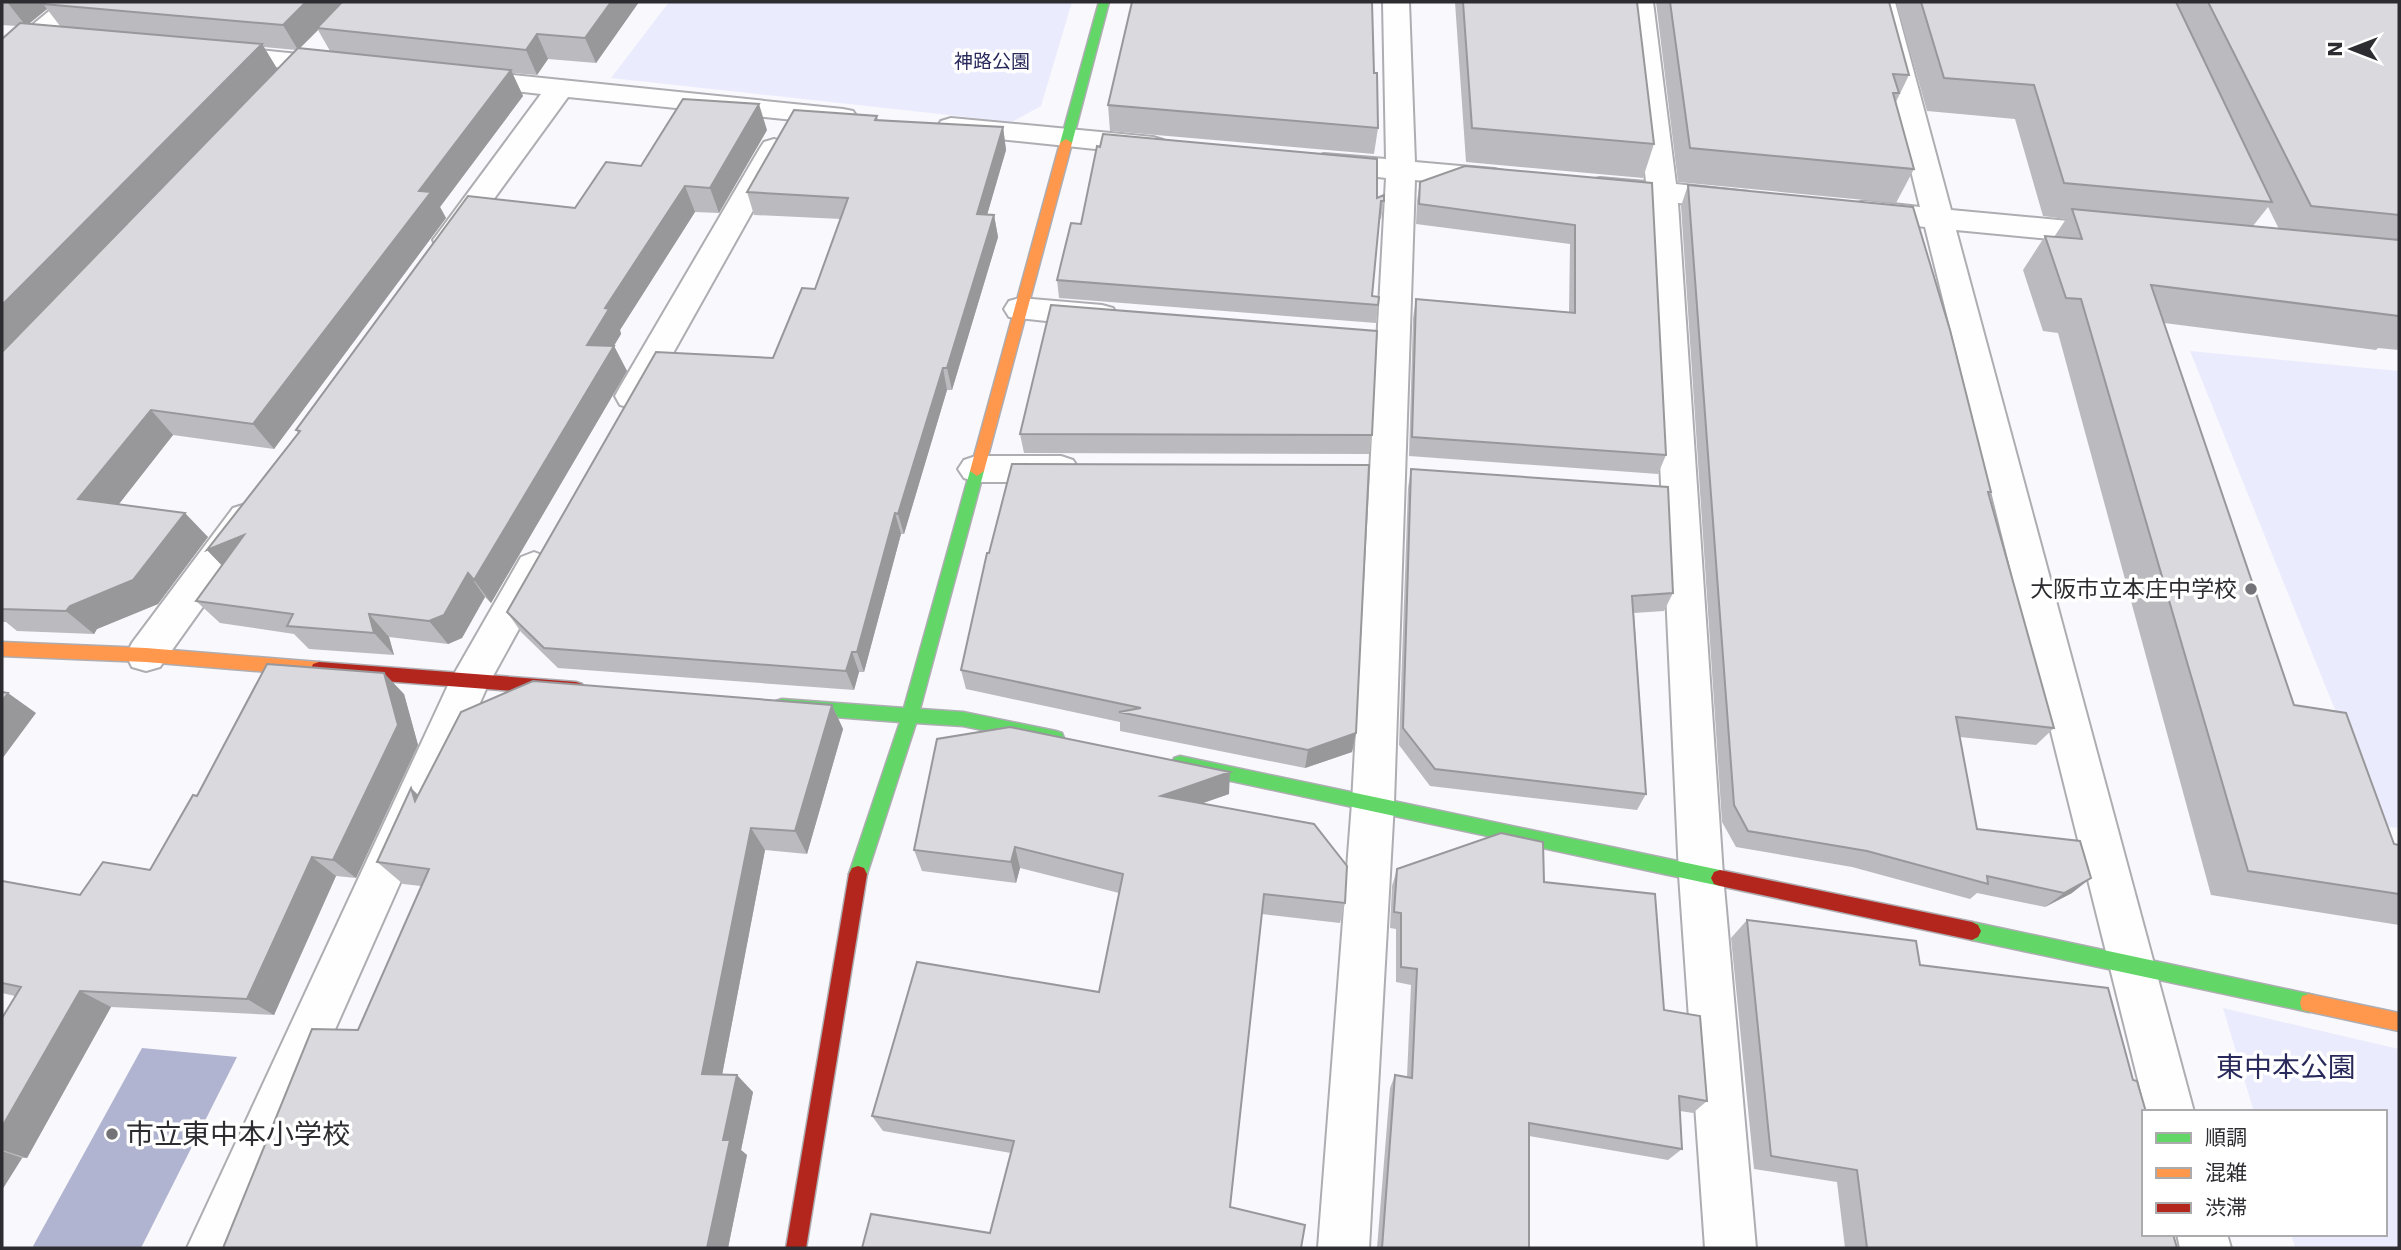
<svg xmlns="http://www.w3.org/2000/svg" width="2401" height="1250" viewBox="0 0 2401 1250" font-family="'DejaVu Sans','Noto Sans JP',sans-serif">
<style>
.green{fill:#eaecfd}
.water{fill:#b1b4d0}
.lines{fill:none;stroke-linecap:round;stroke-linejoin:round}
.street-casing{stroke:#adadb2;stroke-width:4}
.fast-casing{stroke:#adadb2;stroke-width:3}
.slow-casing{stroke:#adadb2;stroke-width:3}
.jam-casing{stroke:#adadb2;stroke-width:3}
.street{fill:#fefeff;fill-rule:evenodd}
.fast{fill:#63d668;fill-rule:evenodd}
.slow{fill:#ff974d;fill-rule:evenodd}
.jam{fill:#b3261e;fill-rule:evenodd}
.wall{fill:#bbbbbf;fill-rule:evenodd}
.shaded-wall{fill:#98989b}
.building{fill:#d9d9de;stroke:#98989b;stroke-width:2}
.poi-dot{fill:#737378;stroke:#fff;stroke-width:2.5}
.labels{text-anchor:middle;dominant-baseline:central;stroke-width:7;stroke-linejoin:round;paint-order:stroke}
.far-park-label{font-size:19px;fill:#292a5b;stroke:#fff}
.poi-label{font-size:23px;fill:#2c2c31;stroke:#fff;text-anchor:end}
.near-park-label{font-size:28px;fill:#292a5b;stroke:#fff}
.near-poi-label{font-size:28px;fill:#2c2c31;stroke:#fff;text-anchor:start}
</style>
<rect width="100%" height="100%" fill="#f8f8fd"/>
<!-- green -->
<path class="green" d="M669,2H1072L1041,106L1012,122L611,78Z
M2190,351L2399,371V828L2382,826Z
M2223,1008L2399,1049V1248H2295L2291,1234H2385V1112H2254Z"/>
<!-- water -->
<path class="water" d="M142,1048L237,1057L141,1248H32Z"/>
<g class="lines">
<defs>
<path id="street" d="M60,2H88L12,70L2,72V50Z
M1383,2H1409L1415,162L1494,169L1504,171L1509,178L1504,185L1494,187L1415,180L1394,803L1369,1248H1318L1352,803L1386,178L1314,169L1309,163L1314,157L1324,154L1386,159Z
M1627,2H1653L1676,184L1749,192L1753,199L1749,206L1738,208L1678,203L1723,875L1756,1248H1705L1679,875L1648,201L1590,194L1585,187L1590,180L1600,178L1646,182Z
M1869,2H1895L1951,210L2111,225L2122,228L2126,235L2122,242L2111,245L1956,230L2194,1112H2146L1925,227L1854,218L1850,211L1854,204L1865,201L1920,207Z
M220,46L338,58L348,60L352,66L348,72L338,74L210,60L207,54L210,48Z
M464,70L843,109L853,111L857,117L853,123L843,125L568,97L459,247L448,250L437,247L433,240L541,94L454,84L450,78L454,72Z
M951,118L1153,137L1163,140L1167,146L1163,152L1153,155L941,133L937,127L941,121Z
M774,139L784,142L788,148L644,405L632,408L620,405L615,396L620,387L760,148L764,142Z
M1020,298L1102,305L1113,308L1118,316L1113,324L1102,327L1009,317L1004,309L1009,301Z
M976,456H1061L1073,460L1079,469L1073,478L1061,482H976L964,478L958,469L964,460Z
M246,504L259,508L264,518L259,528L160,667L146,671L132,667L126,655L132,643L233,508Z
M534,552L547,557L553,567L487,687L238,1248H187L450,681L521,557Z
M2177,1234H2227L2231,1248H2180Z"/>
<path id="fast" d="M1099,2H1109L1072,143L1066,147L1060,143Z
M977,466L984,471L920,709L963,712L1056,731L1062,733L1064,738L1062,743L1056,745L963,726L916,723L867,874L864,880L858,882L852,880L849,874L900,722L782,713L776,711L774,706L776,701L782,699L904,708L970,471Z
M1180,756L1720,870L1726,872L1729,878L1726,884L1720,886L1180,770L1174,768L1172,763L1174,758Z
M1972,922L2309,994L2316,996L2318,1003L2316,1010L2309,1012L1972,940L1966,937L1963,931L1966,925Z"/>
<path id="slow" d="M1066,139L1072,143L984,471L977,476L970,471L1060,143Z
M2,642L146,648L319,662L325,664L327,669L325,674L319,676L146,662L2,656Z
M2309,994L2399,1013V1031L2302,1010L2300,1003L2302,996Z"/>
<path id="jam" d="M319,662L576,682L582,684L584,689L582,694L576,696L319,676L313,674L311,669L313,664Z
M858,866L864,868L867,874L806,1248H786L849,874L852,868Z
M1720,870L1972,922L1978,925L1981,931L1978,937L1972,940L1720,886L1714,884L1711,878L1714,872Z"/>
</defs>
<!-- street casing -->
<use href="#street" class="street-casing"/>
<!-- fast casing -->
<use href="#fast" class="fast-casing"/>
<!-- slow casing -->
<use href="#slow" class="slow-casing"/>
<!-- jam casing -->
<use href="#jam" class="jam-casing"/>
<!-- street -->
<use href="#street" class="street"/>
<!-- fast -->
<use href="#fast" class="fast"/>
<!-- slow -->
<use href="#slow" class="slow"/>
<!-- jam -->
<use href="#jam" class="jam"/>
</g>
<!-- wall -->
<path class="wall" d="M2,2H639L596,63L548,59L537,75L512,73L523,96L440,207L446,218L274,449L173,435L119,504L208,537L158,604L97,629L94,634L17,631L6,622H2V39L17,26L2,25ZM47,9L60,26L29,24ZM318,30L330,51L300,48ZM264,47L296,50L277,69Z
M1455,2H1637L1654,144L1643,178L1466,162Z
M1656,2H1889L1909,75L1896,102L1914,169L1896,203L1678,182Z
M1896,2H2399V350L2378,348L2376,350L2164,323L2294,705L2394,844L2399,845V925L2211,895L2058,333L2043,331L2023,270L2045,236L2054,237L2066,219L2043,216L2015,119L1927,111ZM2268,207L2279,229L2253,226Z
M1374,73L1378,128L1374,154L1110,131L1108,105Z
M877,116L878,120L1003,127L1006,150L987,214L994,215L998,237L952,390H947L904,534H901L864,672H859L854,690L558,668L521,632L507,612L773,358L815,289L841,219L754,215L747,192Z
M767,130L719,213L695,212L620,330L621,334L614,346L627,371L491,603L485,597L462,638L448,644L389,637L394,655L309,649L294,634L220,623L196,601L222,565L207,550L298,433L296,430L575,208L641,166Z
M1420,182L1652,183L1666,455L1658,474L1409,456L1413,318L1416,299L1569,312L1570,244L1416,224L1417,201Z
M1688,185L1991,492L1989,496L2054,728L2036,745L1960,737L1977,829L2072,893L2045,907L1977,893L1970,899L1852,867L1736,847L1722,822L1681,206Z
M1377,198L1384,201L1381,219H1379L1372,296L1378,305L1376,323L1059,298L1057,280L1081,224Z
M1020,434L1372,435L1369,454L1024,453Z
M1411,469L1673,593L1664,611L1634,613L1646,794L1637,810L1430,786L1399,745L1408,488Z
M989,553L1356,733L1352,752L1305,768L1120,731V722L966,689L961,670Z
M404,694L418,745L356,878L336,876L274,1015L111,1007L27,1158H22L2,1190V1018L15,996L2,993V881L80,895L150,870L197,796Z
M832,705L843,729L807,854L765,850L722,1075L753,1092L741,1150L747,1155L728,1248H223L358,1030L421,886L403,884L377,862L418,795Z
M1229,794L1203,803L1345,903L1340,923L1262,914L990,1233L1011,1153L883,1131L872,1116L1099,992L1119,893L1020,868L1016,883L922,871L914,850Z
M1397,869L1544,882L1664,1010L1707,1101L1693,1113L1680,1111L1682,1149L1668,1160L1529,1136V1248H1377L1390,1088L1395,1075L1407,1077L1411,985L1396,982V929L1390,928L1392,886Z
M1747,920L1920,965L2144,1234L2177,1248H1845L1837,1182L1754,1169L1731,938Z"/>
<!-- shaded-wall -->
<path class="shaded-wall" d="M7,2H56L43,4L47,9L26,26Z
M306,2H346L317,28L318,30L298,50L283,25Z
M611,2H639L596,63L585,38Z
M537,34L548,59L537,75L526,50Z
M262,44L278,70L2,355V305Z
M511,70L523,96L440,207L446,218L274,449L253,424L419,191Z
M759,104L767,130L719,213L710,188Z
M1003,127L1006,150L981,236L977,214Z
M685,186L695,212L620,330L621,334L599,370L587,345L605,308Z
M994,215L998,237L952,390L947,368Z
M614,346L627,371L491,603L474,580Z
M943,368L947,390L904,534L898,514Z
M151,410L173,435L104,523L78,499Z
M185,513L208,537L158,604L97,629L94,634L66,611L70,606Z
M895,513L901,534L864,672L857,652Z
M244,535L230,574L207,550Z
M468,573L485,597L462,638L448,644L429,621Z
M369,614L389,637L394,655L374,633Z
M852,652L859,672L854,690L846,671Z
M384,673L404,694L418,745L356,878L333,860Z
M8,693L36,713L2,759V701Z
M832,705L843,729L807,854L795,831Z
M1356,733L1352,752L1305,768L1308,750Z
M1230,772L1229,794L1163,817L1161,796Z
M411,788L435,811L415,801Z
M751,828L765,850L719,1091L702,1074Z
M1015,847L1020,868L1016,883L1011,862Z
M312,857L336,876L274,1015L247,999Z
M2091,878L2072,893L2045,907L2064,893Z
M80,991L111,1007L27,1158L2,1150V1127Z
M737,1075L753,1092L741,1150L747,1155L728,1248H707L723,1140Z
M2,1151L22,1158L2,1190Z"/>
<!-- building -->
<path class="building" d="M46,2H306L283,25L43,4Z
M342,2H611L585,38L537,34L526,50L317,28Z
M1132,2H1372L1374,73H1377L1378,128L1108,105Z
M1463,2H1637L1654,144L1472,128Z
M1670,2H1889L1909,75L1893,74L1899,93H1893L1914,169L1690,148Z
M1921,2H2176L2272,202L2064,183L2034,85L1944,78Z
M2208,2H2399V215L2311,206Z
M20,23L262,44L2,305V39Z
M298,48L511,70L419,191L431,192L253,424L151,410L78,499L185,513L133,580L70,606L66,611L2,609V352Z
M683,99L759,104L710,188L685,186L605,308L609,309L587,345L614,346L474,580L468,573L444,615L429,621L369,614L374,633L287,626L293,614L196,601L244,535L207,550L300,431L296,430L468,196L575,208L606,162L641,166Z
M794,110L877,116L875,120L1003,127L977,214L994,215L947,368H943L898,514L895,513L857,652H852L846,671L544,648L507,612L656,352L773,358L802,288L815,289L848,198L747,192Z
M1103,134L1377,159V198L1384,195V201H1381L1372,296L1379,297L1378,305L1057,280L1071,223L1081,224L1097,146L1100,147Z
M1465,166L1652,183L1666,455L1412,437L1416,299L1575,313V225L1419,204L1420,182Z
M1688,185L1913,207L1950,330L1991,492H1988L2054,728L1956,717L1977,829L2080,841L2091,878L2064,893L1987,876L1988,884L1867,851L1748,831L1734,805Z
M2072,209L2399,240V316L2151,285L2294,705L2346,713L2394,844L2399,845V894L2248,871L2081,299L2066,298L2045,236L2082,239Z
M1051,305L1377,331L1372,435L1020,434Z
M1012,464L1369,465L1356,733L1308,750L1119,712L1141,708L961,670L987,553H989Z
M1411,469L1668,487L1673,593L1632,596L1646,794L1435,769L1403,728Z
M267,664L384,673L398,725L333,860L312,857L247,999L80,991L2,1127V1018L21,987L2,983V881L80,895L103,862L150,870L193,795L197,796Z
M533,681L832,705L795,831L751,828L702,1074L737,1075L723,1140H730L707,1248H223L312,1029L358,1030L429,869L377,862L411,788L415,801L461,712Z
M2,692L8,693L2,701Z
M1010,727L1230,772L1161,796L1314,824L1347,866L1345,903L1264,894L1230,1207L1305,1225L1301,1248H862L871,1214L990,1233L1014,1141L872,1116L917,962L1099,992L1123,874L1015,847L1011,862L914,850L937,739Z
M1501,833L1543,842L1544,882L1655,894L1664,1010L1700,1016L1707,1101L1679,1096L1682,1149L1529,1123V1248H1382L1395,1075L1412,1078L1417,969L1401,967V913L1394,912L1397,869Z
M1747,920L1916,941L1920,965L2108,988L2133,1080L2137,1081L2146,1112H2144V1234H2173L2177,1248H1867L1857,1170L1771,1156Z"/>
<!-- markers -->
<g class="poi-dot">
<circle cx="2251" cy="589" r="7"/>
<circle cx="112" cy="1134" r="7"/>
</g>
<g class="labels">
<!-- far-park labels -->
<g class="far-park-label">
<text x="992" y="61">神路公園</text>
</g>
<!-- poi labels -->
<g class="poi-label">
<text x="2237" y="589">大阪市立本庄中学校</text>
</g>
<!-- near-park labels -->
<g class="near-park-label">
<text x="2286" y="1067">東中本公園</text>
</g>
<!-- near-poi labels -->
<g class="near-poi-label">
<text x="126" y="1134">市立東中本小学校</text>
</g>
</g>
<!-- border -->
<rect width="2401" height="1250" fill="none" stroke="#2c2c31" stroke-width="7"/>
<!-- legend -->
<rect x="2142" y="1110" width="245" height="126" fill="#ffffff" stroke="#ababad" stroke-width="2"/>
<rect x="2156" y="1133" width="35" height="10" fill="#63d668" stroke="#ababad" stroke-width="2"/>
<text x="2205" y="1145" font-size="21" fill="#2c2c31">順調</text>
<rect x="2156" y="1168" width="35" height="10" fill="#ff974d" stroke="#ababad" stroke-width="2"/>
<text x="2205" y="1180" font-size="21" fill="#2c2c31">混雑</text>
<rect x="2156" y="1203" width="35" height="10" fill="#b3261e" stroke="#ababad" stroke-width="2"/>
<text x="2205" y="1215" font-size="21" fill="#2c2c31">渋滞</text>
<!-- north arrow -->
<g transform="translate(2352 49) rotate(270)" stroke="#ffffff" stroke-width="5" paint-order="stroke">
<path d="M0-5L12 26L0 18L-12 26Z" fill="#2c2c31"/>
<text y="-10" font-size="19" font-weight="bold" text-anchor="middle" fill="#2c2c31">N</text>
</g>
</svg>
